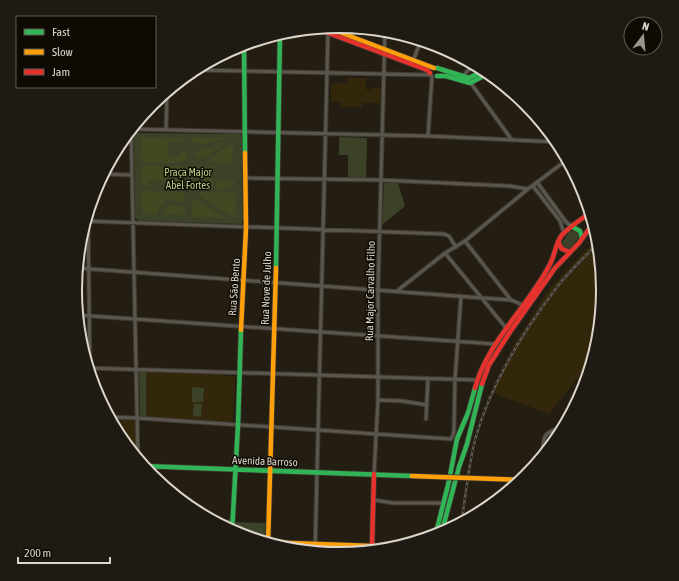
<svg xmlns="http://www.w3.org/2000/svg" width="679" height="581" viewBox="0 0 679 581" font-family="'Asap Condensed',sans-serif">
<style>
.built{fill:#32260b}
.medical{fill:#342220}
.green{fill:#3c4228}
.forest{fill:#404922}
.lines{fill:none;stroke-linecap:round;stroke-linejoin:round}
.street-casing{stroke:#3e3931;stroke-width:5}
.fast-casing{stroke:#3e3931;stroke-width:6}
.slow-casing{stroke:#3e3931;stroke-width:6}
.jam-casing{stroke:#3e3931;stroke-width:6}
.street{stroke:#5a564e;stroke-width:3}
.fast{stroke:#30b455;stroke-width:4.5}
.slow{stroke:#ff9f0a;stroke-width:4.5}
.jam{stroke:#e5322d;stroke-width:4.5}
.rail-casing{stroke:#5e5952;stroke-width:2.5}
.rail{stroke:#0f0b04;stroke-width:1;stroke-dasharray:3;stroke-linecap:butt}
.slow-bridge-casing{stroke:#3e3931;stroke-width:6;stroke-linecap:butt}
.slow-bridge{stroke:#ff9f0a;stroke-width:4.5}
.labels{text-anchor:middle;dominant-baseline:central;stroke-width:3;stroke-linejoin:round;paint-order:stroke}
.park-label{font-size:11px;fill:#b6cc84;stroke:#0f0b04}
.street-label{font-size:11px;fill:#dcd5c9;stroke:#0f0b04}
.rim{fill:none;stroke:#dcd5c9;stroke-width:2}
</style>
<rect width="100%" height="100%" fill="#231d12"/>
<!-- built -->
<path class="built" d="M347,78H366V90H371V88H381V103H362V107H341V102H331V83H347Z
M598,237L604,291L599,342L595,356L549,414L491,392L512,348L549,289Z
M146,371L222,373V376H235L233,423L146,417Z
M110,420H133L135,422V457L119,437Z"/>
<!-- medical -->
<path class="medical" d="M388,31L410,37L409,43L388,34Z"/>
<!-- green -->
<path class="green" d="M137,133L240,134L242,135L243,220L242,224L139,221L135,217V214L134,137Z
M339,137L367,138L366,178H348V155H339Z
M384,183H398L405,206L382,225Z
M570,231H576L579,237L573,246L568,250L562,246L561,243Z
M139,371H146V417H140Z
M192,387L204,388L203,402H192Z
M194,403L202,404L201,417L193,416Z
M234,522L266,523L265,540H262L257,535L243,534L241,536L234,533Z"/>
<!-- forest -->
<path class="forest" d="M143,138L185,139L184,140L168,142V156L178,157L183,149H185L186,158L182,163H144L140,159L142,146L141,140Z
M192,138H225L222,140L199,145L192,141Z
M227,141L226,143L203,158L196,157L194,154Z
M230,144L234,146L231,162L207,161Z
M142,166H182L178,174L180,175L181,183L180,186H176L173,174L168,175L167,180L149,181L147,186L142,187Z
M196,166L213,167V189H203L204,186L203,170L197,169Z
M216,180L235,181V185L222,189L216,190Z
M142,191L184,192L185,200L183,201H174L169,197L166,198L163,205L158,207L159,211L157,214L143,215Z
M200,192L233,193L236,199V216L235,218L234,215H230L200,196Z
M194,198L223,216L224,218L192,217V204Z
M173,205L176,208L180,205L186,207L185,215L163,214L162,213L166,210L165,208Z"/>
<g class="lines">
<defs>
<path id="street" d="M352,38L354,27
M413,61L421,40
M193,70L431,75
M463,76L474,64
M470,82L512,140
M131,129L428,136L558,142
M131,130L138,460
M166,130L167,92
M428,136L432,76
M103,174L132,175
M245,178L381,180L509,186L528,189
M537,182L566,222L571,226
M533,186L560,221L564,233
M88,214L90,376
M86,221L444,234L449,236L456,247
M465,241L511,300
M445,253L506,328
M77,268C222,279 367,290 511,300L523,305
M397,291L445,253L465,241L528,189L568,159
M77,315L495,344
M82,348H90
M88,368L477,380
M378,400L402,401L427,405
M109,417L137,418L451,439
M426,419L428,378
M451,439L453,435L454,430L455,379L461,296
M543,457C543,437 542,431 564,428
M374,474L378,400V290L385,31
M374,500L393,503H444
M213,522H232
M315,553L328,33"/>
<path id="fast" d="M244,44L245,153
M437,68L469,78L485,70
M437,76H446L470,83L489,73
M571,226L580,231L582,238
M276,268L280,33
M143,466L412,476
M232,532L238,425L241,330
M441,535L459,467L467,444L482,384
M435,537L449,481L457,439L468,413L475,388"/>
<path id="slow" d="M326,27L434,68
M241,330L246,228L245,153
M262,542L402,547
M268,544L276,268"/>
<path id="jam" d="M315,28L427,70L430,73
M558,242L562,249L570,252
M482,384L489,365L510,332L555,268L579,243L594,222
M475,388C488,341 527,308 549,266C555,256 555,244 562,235C570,226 582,219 591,212
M372,546L374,474"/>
</defs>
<!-- street casing -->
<use href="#street" class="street-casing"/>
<!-- fast casing -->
<use href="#fast" class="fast-casing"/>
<!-- slow casing -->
<use href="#slow" class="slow-casing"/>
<!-- jam casing -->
<use href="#jam" class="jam-casing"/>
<!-- street -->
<use href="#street" class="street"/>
<!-- fast -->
<use href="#fast" class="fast"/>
<!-- slow -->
<use href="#slow" class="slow"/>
<!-- jam -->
<use href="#jam" class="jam"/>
<defs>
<path id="rail" d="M461,524C466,496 468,467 475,440C490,385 520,336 554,291C567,273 584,258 599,242"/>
</defs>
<!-- rail casing -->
<use href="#rail" class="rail-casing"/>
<!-- rail -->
<use href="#rail" class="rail"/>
<defs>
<path id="slow-bridge" d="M412,476L523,480"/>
</defs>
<!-- slow-bridge casing -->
<use href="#slow-bridge" class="slow-bridge-casing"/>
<!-- slow-bridge -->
<use href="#slow-bridge" class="slow-bridge"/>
</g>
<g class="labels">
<!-- park labels -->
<g class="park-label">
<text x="188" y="172">Praça Major<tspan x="188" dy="13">Abel Fortes</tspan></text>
</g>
<!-- street labels -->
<g class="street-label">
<text transform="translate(234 287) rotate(-86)">Rua São Bento</text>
<text transform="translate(266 288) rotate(-88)">Rua Nove de Julho</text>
<text transform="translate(370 291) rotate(-89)">Rua Major Carvalho Filho</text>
<text transform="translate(265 461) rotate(2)">Avenida Barroso</text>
</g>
</g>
<!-- crop -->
<path d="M0 0H679V581H0ZM82 290a257 257 0 1 1 514 0a257 257 0 1 1-514 0Z" fill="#1f1b14" fill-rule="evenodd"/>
<path class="rim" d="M82 290a257 257 0 1 1 514 0a257 257 0 1 1-514 0Z"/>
<!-- legend -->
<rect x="16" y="16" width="140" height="72" fill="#0f0b04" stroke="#615c53"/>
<rect x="24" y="29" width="20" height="6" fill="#30b455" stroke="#615c53"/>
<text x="52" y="36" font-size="12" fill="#dcd5c9">Fast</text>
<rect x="24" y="49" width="20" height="6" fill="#ff9f0a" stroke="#615c53"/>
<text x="52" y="56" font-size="12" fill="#dcd5c9">Slow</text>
<rect x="24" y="69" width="20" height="6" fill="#e5322d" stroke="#615c53"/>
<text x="52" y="76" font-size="12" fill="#dcd5c9">Jam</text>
<!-- north arrow -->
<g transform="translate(643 36) rotate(16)"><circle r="19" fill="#0f0b04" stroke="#615c53"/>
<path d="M0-3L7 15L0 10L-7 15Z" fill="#9b9589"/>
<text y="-6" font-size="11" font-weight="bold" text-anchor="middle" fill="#dcd5c9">N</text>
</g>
<!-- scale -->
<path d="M18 557v6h92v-6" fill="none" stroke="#dcd5c9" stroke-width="2"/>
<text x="24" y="557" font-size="12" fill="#dcd5c9" stroke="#0f0b04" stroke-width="3" paint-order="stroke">200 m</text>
</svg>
